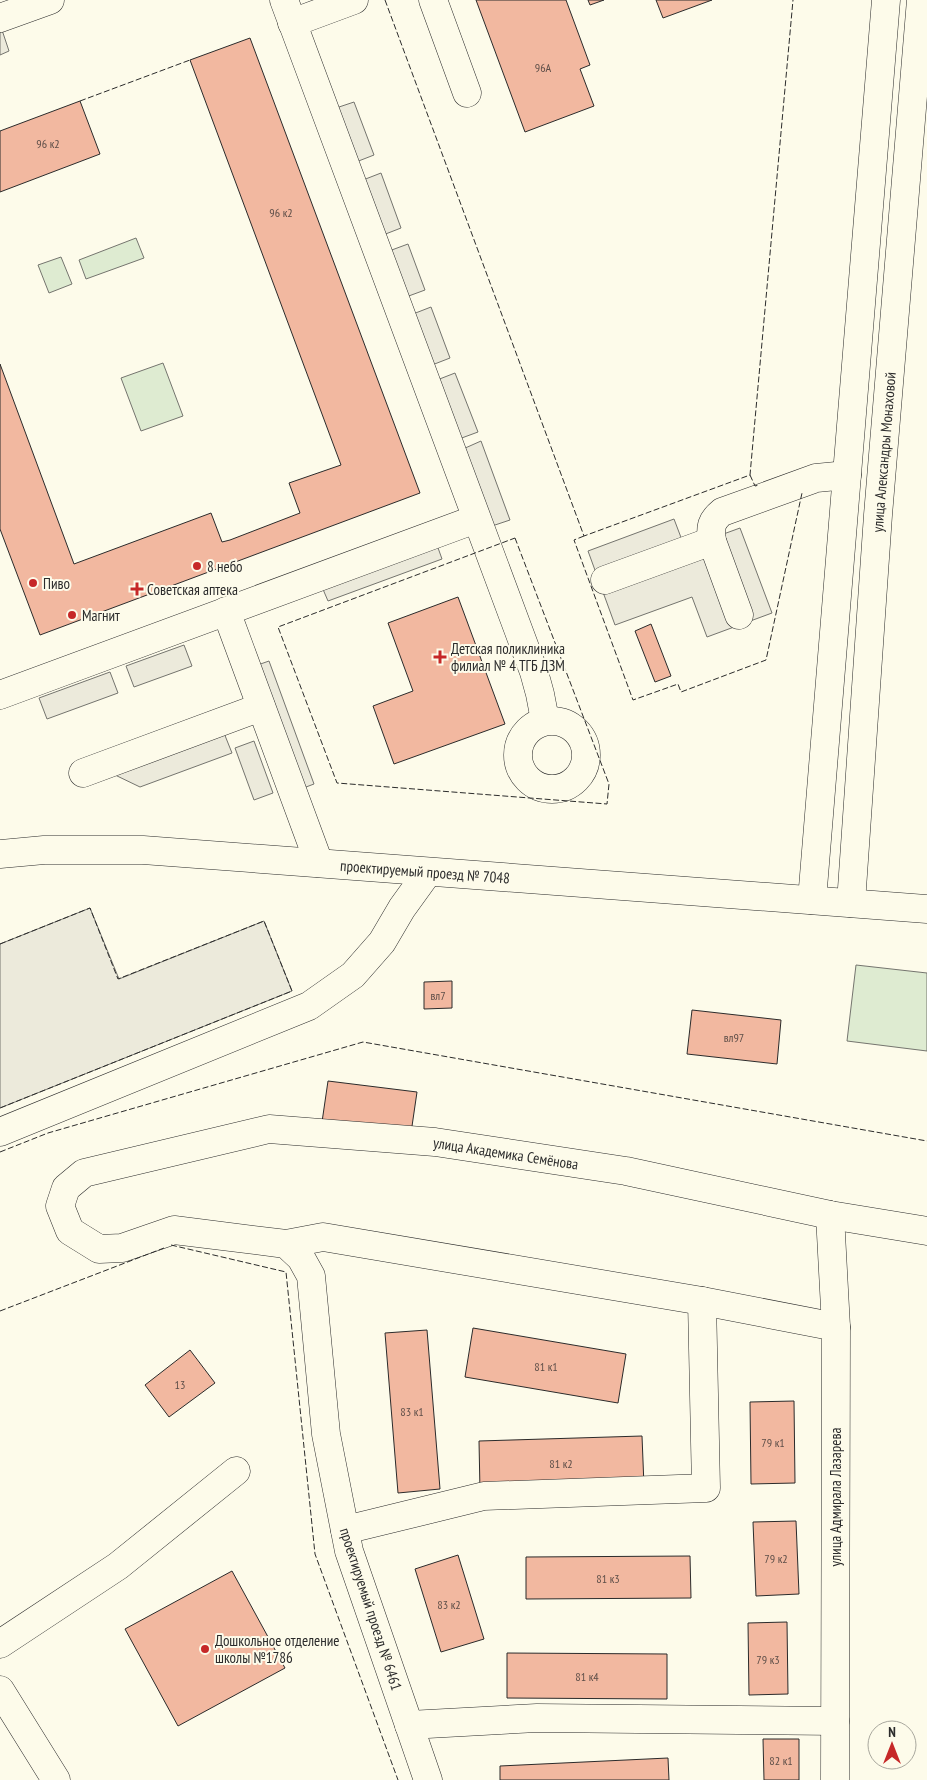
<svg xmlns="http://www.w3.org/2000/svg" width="927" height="1780" viewBox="0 0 927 1780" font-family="'PT Sans Narrow',sans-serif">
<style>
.green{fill:#deebd1;stroke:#74746e}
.parking{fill:#eceadb;stroke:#74746e}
.building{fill:#f2b8a0;stroke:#2b2b2b}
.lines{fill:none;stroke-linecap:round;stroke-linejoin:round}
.minor-casing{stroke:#2b2b2b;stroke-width:29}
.major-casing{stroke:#2b2b2b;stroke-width:29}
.minor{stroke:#fdfbea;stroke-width:28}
.major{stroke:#fdfbea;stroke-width:28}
.fence{stroke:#2b2b2b;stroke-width:1;stroke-dasharray:6 2.5;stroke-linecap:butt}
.poi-dot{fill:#c62828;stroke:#fdfbea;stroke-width:2}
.labels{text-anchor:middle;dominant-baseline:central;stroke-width:4;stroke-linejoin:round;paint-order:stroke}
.number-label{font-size:12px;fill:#5d4e48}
.street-label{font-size:15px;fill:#2b2b2b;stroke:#fdfbea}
.poi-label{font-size:15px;fill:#2b2b2b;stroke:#fdfbea;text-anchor:start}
</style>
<rect width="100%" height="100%" fill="#fdfbea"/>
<!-- green -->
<path class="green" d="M136,238L144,258L86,279L79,260Z
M61,257L72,284L49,293L38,265Z
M163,363L183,416L141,431L121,378Z
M856,965L927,973V1051L847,1041Z"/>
<!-- parking -->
<path class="parking" d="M2,30L9,51L0,55V31Z
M354,102L374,155L356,162L336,108Z
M381,173L401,228L383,235L363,180Z
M408,244L425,290L406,297L389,251Z
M431,307L450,358L432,365L413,314Z
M455,373L478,432L459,439L437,380Z
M481,441L510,520L492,526L463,449Z
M674,519L685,548L740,528L772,613L707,637L692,597L615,625L588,551Z
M437,545L442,559L328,601L322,587Z
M184,645L192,666L134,687L126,666Z
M269,661L314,784L298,790L252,667Z
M110,672L118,693L47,719L39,698Z
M224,733L232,753L140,787L113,774Z
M254,741L273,793L254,800L235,748Z
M90,908L119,979L264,921L292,991L0,1108V944Z"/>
<!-- building -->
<path class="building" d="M476,0H566L590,65L580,69L594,106L525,132Z
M588,0H604L590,5Z
M656,0H712L663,18Z
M250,38L420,493L40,635L0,529V364L74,564L211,513L222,542L230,540L300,513L289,483L341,465L190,60Z
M80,101L100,154L0,192V131Z
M458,597L505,724L394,764L373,706L413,691L388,623Z
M651,624L671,676L655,682L635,631Z
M452,981V1008L424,1009V982Z
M692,1010L781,1020L777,1064L687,1054Z
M328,1081L417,1092L411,1133L322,1122Z
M473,1328L626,1354L618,1403L465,1377Z
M427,1330L440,1489L398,1493L385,1333Z
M190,1350L215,1383L169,1417L145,1385Z
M794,1401L795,1483L751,1484L750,1402Z
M642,1436L644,1486L480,1491L479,1441Z
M796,1521L799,1594L756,1596L753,1522Z
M458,1555L484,1639L441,1652L415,1569Z
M690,1556L691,1598L526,1599V1557Z
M232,1571L285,1668L178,1726L125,1629Z
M787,1622L788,1694L749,1695L748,1623Z
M507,1653L667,1654V1699L507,1698Z
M763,1739H799V1780H764Z
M668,1758L669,1780H500V1766Z"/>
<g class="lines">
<defs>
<g id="minor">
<path d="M284,0L534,672L540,694L545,720"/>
<path d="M433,0L467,93"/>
<path d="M0,18L50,0"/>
<path d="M292,23L354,0"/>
<path d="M605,580L712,541"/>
<path d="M226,611L319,863"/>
<path d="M739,615L712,541C710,527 711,521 722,512L816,478L847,475"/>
<path d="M0,695L476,519"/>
<circle cx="552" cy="755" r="34"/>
<path d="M83,773L261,707"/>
<path d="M0,1132L309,1006L353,975L382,942L402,908L428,872"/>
<path d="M830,1215L836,1327L835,1780"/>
<path d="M286,1244L323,1237L702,1301L836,1327"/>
<path d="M345,1530L484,1496L706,1488L702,1301"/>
<path d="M0,1644L118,1566L236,1471"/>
<path d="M0,1690L56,1780"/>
<path d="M409,1725L537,1718L835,1721"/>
<path id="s1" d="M428,1780L349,1551L326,1434L311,1276L301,1258L286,1244L174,1230L122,1248L99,1249L70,1231L60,1206L66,1188L84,1173L269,1129L435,1142L626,1171L830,1215L927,1231"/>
</g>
<g id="major">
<path id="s2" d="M0,854L44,850H143L927,909"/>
<path d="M812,900L886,0"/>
<path id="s3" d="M851,903L878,515L921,0"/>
</g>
</defs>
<!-- minor casing -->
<use href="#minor" class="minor-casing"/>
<!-- major casing -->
<use href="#major" class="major-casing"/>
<!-- minor -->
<use href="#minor" class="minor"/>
<!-- major -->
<use href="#major" class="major"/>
<!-- fence -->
<path class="fence" d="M385,0L584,536L750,475L793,0
M80,101L190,60
M750,475L755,486L759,485
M584,536L574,540L633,700L678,684L681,692L766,660L802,493
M515,538L609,784L607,804L337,783L278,627Z
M0,944L90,908L118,979L264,921L292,991L0,1108
M0,1152L48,1133L363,1042L927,1141
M171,1245L286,1272L315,1554L398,1780
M0,1311L164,1248"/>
</g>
<!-- markers -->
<g class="poi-dot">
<circle cx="197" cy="566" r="5"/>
<circle cx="33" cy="583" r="5"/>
<path d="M134.5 581.5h5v5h5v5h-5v5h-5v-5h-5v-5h5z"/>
<circle cx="72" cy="615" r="5"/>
<path d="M437.5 649.5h5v5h5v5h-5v5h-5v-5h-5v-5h5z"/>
<circle cx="205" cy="1649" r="5"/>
</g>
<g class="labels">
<!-- number labels -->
<g class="number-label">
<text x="543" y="67">96А</text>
<text x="48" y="143">96 к2</text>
<text x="281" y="212">96 к2</text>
<text x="438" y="995">вл7</text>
<text x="734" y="1037">вл97</text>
<text x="546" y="1366">81 к1</text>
<text x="180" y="1384">13</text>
<text x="412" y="1411">83 к1</text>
<text x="773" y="1442">79 к1</text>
<text x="561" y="1463">81 к2</text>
<text x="776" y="1558">79 к2</text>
<text x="608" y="1578">81 к3</text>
<text x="449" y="1604">83 к2</text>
<text x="768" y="1659">79 к3</text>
<text x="587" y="1676">81 к4</text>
<text x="781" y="1760">82 к1</text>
</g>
<!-- street labels -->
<g class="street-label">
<text stroke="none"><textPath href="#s3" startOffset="452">улица Александры Монаховой</textPath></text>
<text stroke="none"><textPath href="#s2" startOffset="426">проектируемый проезд № 7048</textPath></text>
<text stroke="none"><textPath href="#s1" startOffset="1284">улица Академика Семёнова</textPath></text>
<text transform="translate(835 1497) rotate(-90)">улица Адмирала Лазарева</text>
<text transform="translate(371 1609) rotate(72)">проектируемый проезд № 6461</text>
</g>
<!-- poi labels -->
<g class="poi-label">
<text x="207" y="566">8 небо</text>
<text x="43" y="583">Пиво</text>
<text x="147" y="589">Советская аптека</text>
<text x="82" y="615">Магнит</text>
<text x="451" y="648">Детская поликлиника<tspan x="451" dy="17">филиал № 4 ТГБ ДЗМ</tspan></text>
<text x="215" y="1640">Дошкольное отделение<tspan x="215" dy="17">школы №1786</tspan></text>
</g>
</g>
<!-- north arrow -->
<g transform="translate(892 1745)"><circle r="24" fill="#fdfbea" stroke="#a9a89e"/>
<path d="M0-4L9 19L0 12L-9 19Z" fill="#c62828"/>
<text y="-8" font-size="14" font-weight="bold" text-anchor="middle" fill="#2b2b2b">N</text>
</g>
</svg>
